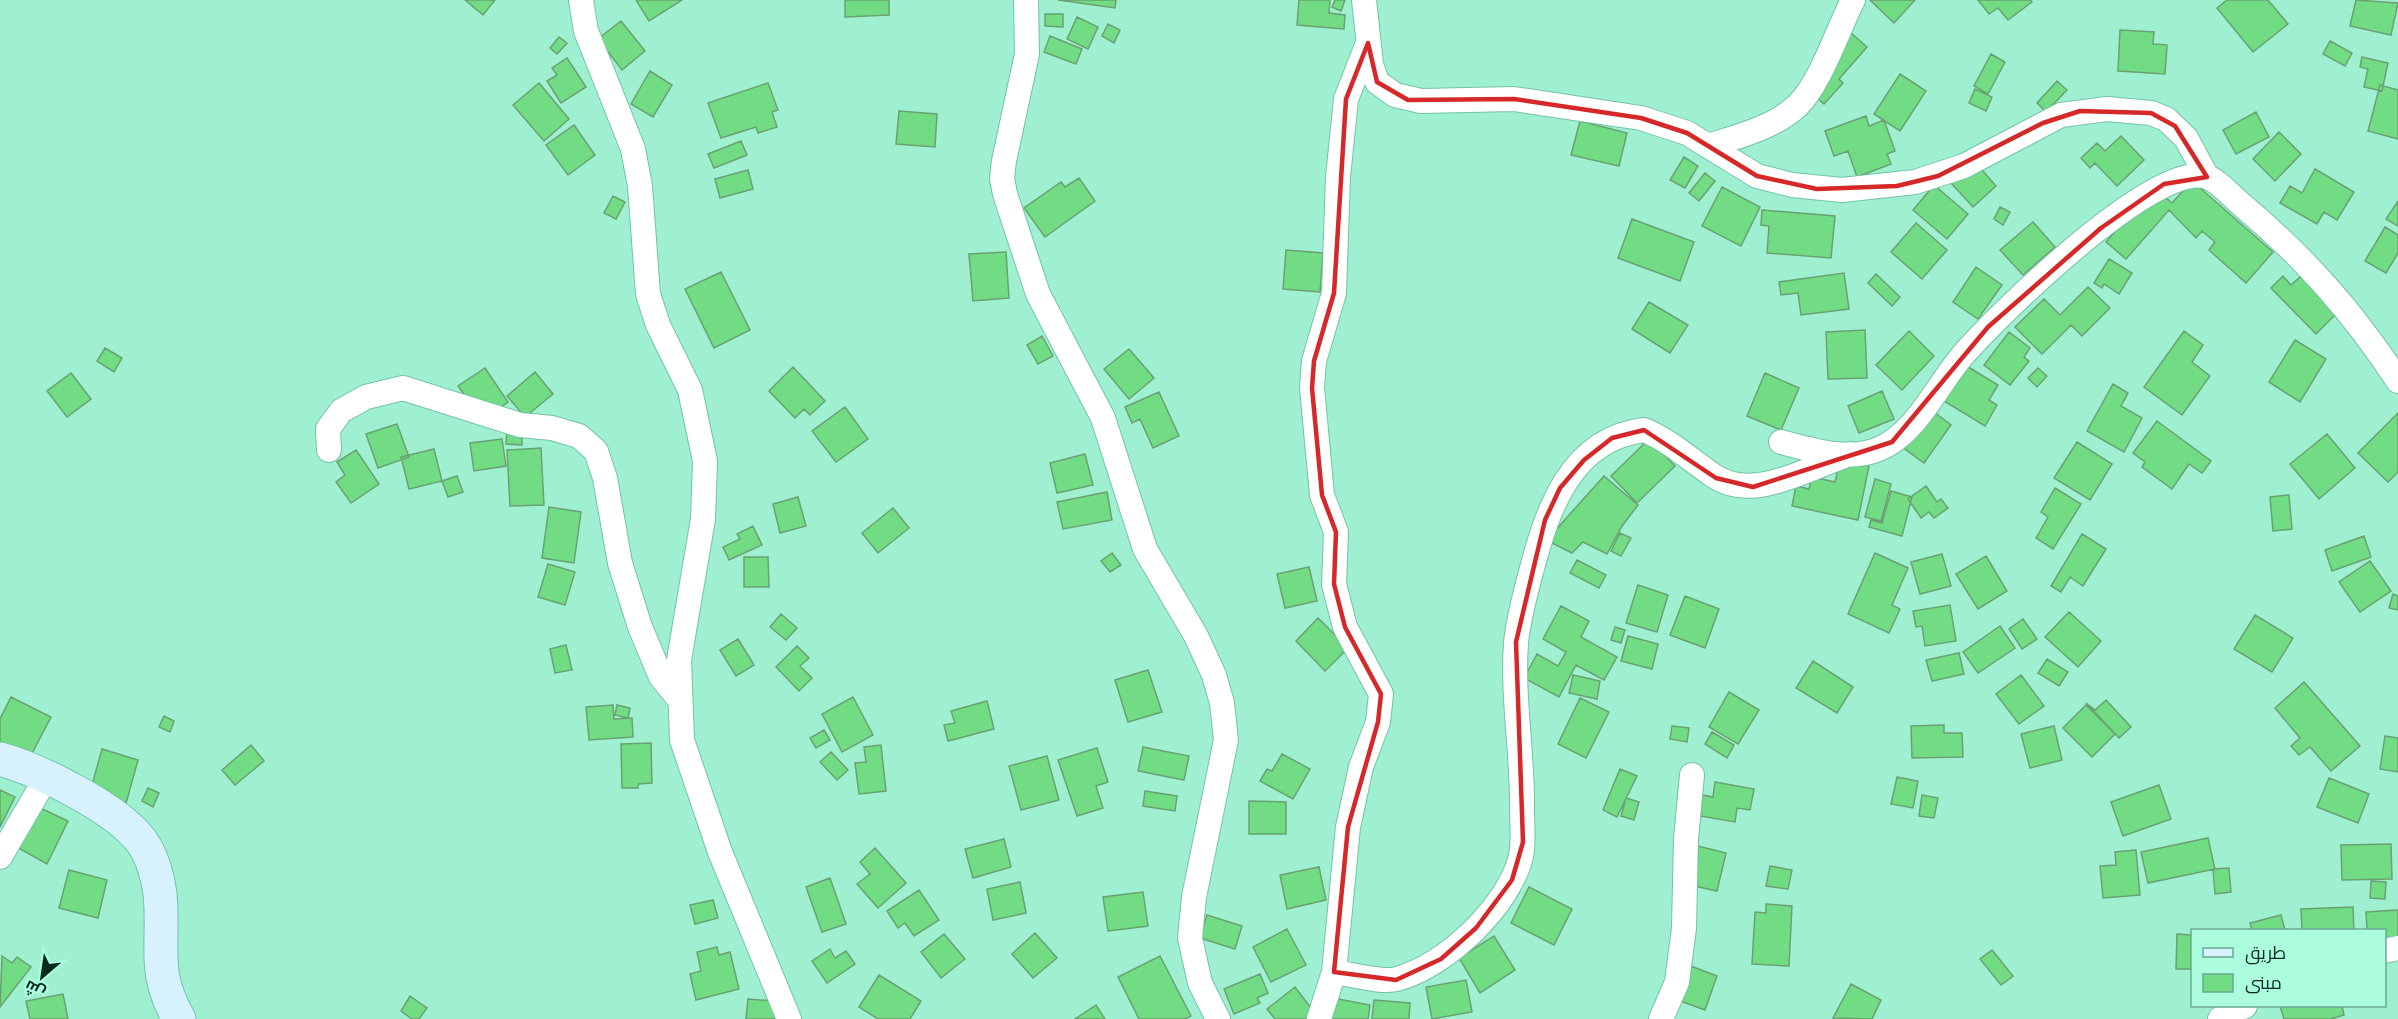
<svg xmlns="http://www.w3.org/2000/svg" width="2398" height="1019" viewBox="0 0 2398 1019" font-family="'Noto Sans',Cairo,sans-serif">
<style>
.building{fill:#72dc85;stroke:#6aa172;stroke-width:1.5}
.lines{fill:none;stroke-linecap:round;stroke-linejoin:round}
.street-casing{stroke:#73c3a5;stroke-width:26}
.secondary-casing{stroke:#73c3a5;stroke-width:35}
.street{stroke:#fff;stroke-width:24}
.secondary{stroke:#d7f2fe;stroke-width:33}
.marked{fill:none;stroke:#d62828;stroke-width:4.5;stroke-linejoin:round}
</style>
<rect width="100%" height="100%" fill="#9ff0d1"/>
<!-- building -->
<path class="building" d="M465,0H495L483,15Z
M636,0H682L649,21Z
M845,0H889V15L845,17Z
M1058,0H1116L1115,8Z
M1299,0H1330L1329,13L1345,15L1344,29L1297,25Z
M1335,0H1345L1341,11L1332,7Z
M1870,0H1915L1894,23Z
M1978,0H2030L2032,2L2008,20L1998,8L1989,14Z
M2227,0H2268L2288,24L2253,52L2217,8Z
M2356,0L2398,3L2391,35L2350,26Z
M1045,14H1063V27L1045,26Z
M1077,17L1098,27L1088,49L1067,39Z
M621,21L645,51L622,70L598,39Z
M1108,24L1120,30L1114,43L1102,36Z
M2120,30L2154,32L2153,44L2167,45L2165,74L2118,71Z
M1850,32L1867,47L1839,79L1843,83L1824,104L1802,85Z
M1050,36L1082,49L1076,64L1044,52Z
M559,37L567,43L557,54L550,48Z
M2330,41L2352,53L2345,66L2323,54Z
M1991,54L2005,62L1988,94L1974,86Z
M2362,57L2388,63L2382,91L2364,87L2368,69L2360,67Z
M567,58L586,87L561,103L547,81L557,75L552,68Z
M650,71L672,85L653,117L631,104Z
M1900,74L1926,91L1900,131L1874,114Z
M2057,81L2067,90L2046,112L2037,103Z
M539,83L569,119L544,141L513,105Z
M768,83L778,110L772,112L777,127L758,133L756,127L721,138L708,103Z
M2380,85L2398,90V139L2368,131Z
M1975,89L1992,97L1986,111L1969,103Z
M899,111L937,114L935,147L896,144Z
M2256,112L2269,137L2236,154L2223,130Z
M1866,116L1869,126L1884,120L1895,151L1887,154L1891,164L1857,177L1848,151L1834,156L1825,131Z
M1580,121L1627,133L1619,166L1571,155Z
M574,125L595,155L568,175L546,145Z
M2279,132L2301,154L2275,181L2253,159Z
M2121,136L2144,160L2117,186L2095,163L2090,168L2081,158L2097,143L2105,151Z
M741,141L747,155L714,168L708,154Z
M1684,157L1698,166L1685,188L1670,180Z
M1975,162L1996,186L1973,207L1951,183Z
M2315,169L2354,192L2337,220L2324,212L2317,224L2280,203L2290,186L2302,193Z
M748,170L753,189L720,198L715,179Z
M1705,173L1715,181L1699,201L1689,193Z
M1079,178L1095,201L1045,237L1024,208L1061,182L1065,187Z
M2192,181L2273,252L2246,283L2209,250L2215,242L2202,231L2196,238L2169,210L2126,259L2106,242L2154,187L2172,203Z
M1934,185L1968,214L1947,239L1913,210Z
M1722,187L1760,207L1741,246L1702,226Z
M613,196L625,202L616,219L604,213Z
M2398,201V226L2386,219Z
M2000,207L2010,212L2003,225L1994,219Z
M1762,210L1835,216L1831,258L1767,253L1769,226L1761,225Z
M1632,219L1694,242L1680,281L1618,258Z
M2033,222L2055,247L2023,275L2000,250Z
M1916,223L1947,250L1922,279L1891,252Z
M2385,227L2398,235V253L2386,273L2365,261Z
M1286,250L1323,253L1320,292L1283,289Z
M1006,252L1009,298L973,301L969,254Z
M2109,259L2132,273L2119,294L2104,284L2102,288L2094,283Z
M1976,267L2002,285L1978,319L1953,302Z
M721,272L750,330L714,348L685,289Z
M1844,273L1849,309L1801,315L1798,293L1781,295L1779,282Z
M1876,274L1900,297L1892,306L1868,283Z
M2302,275L2338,312L2316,334L2271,288L2283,276L2291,285Z
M2088,287L2110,308L2082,336L2071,325L2042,354L2015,327L2044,299L2060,315Z
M1649,302L1688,325L1670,353L1632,329Z
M1865,330L1867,378L1828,379L1826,332Z
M1909,331L1934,356L1902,390L1876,365Z
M2184,331L2203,345L2192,362L2210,376L2182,415L2144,387Z
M2009,332L2030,348L2024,357L2029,361L2010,385L1984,365Z
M1042,336L1053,356L1038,364L1027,345Z
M2295,340L2326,359L2300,402L2269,382Z
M105,348L122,358L114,372L97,361Z
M1129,349L1154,378L1129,399L1104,369Z
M1965,365L1998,385L1989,400L1997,405L1985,426L1944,401Z
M793,367L825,401L810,415L804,409L795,418L769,391Z
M485,368L508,402L492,413L483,400L473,407L458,386Z
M2038,368L2047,376L2037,387L2028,378Z
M535,372L553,394L525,417L507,396Z
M71,373L91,399L67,417L47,391Z
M1765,373L1799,388L1781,430L1747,416Z
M2113,384L2128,393L2121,406L2142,418L2124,452L2087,431Z
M1882,391L1894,419L1859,433L1848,406Z
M1159,392L1179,436L1153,448L1140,419L1132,423L1125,407Z
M845,407L868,439L836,462L812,431Z
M1930,409L1951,425L1924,463L1902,447Z
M2398,413V472L2388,482L2358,453Z
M2157,421L2211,461L2202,473L2189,464L2172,489L2142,467L2145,462L2133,453Z
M397,424L409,457L378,468L366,434Z
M507,429L522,430V445L506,444Z
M2327,434L2355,468L2319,499L2290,464Z
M502,439L506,466L474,471L470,443Z
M1649,439L1675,466L1637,503L1611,476Z
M2077,442L2112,464L2090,500L2054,478Z
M541,448L544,505L510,506L507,450Z
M434,449L442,481L409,489L401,457Z
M356,450L379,484L351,503L336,482L345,475L337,462Z
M1085,454L1093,485L1057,493L1050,463Z
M1840,460L1869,466L1858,520L1792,506L1796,486L1809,489L1812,477L1835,482Z
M457,476L463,492L448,497L442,481Z
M1604,476L1638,505L1622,526L1607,554L1583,542L1572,553L1548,541L1553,533Z
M1875,479L1891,484L1881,521L1865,517Z
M1926,486L1937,502L1941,499L1948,508L1934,518L1929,512L1921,518L1908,499Z
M2055,488L2081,504L2053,549L2036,538L2048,517L2041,512Z
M1891,491L1912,497L1902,536L1869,527L1871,520L1882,523Z
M1107,492L1112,520L1063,529L1057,502Z
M2289,495L2292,529L2273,531L2270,497Z
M798,497L806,526L780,533L773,504Z
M549,507L581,512L574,563L542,558Z
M893,508L909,528L878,553L862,533Z
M753,526L762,545L729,560L723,547L740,539L737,534Z
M1620,533L1631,538L1621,556L1611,551Z
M2082,534L2106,549L2083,586L2070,577L2061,592L2051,586Z
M2364,536L2371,557L2332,571L2325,550Z
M1112,553L1121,565L1110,572L1101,561Z
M1875,553L1908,568L1892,605L1900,609L1889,633L1848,614Z
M1942,554L1951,586L1920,594L1911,562Z
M1986,556L2007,591L1978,609L1956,574Z
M744,557H768L769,587H744Z
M1577,560L1606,575L1599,588L1570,573Z
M2370,561L2391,591L2360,612L2339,582Z
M548,564L575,572L565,605L538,597Z
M1309,567L1317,601L1285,608L1277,574Z
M1638,585L1668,595L1657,632L1626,623Z
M2393,594L2398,596V610L2389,608Z
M1685,596L1719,609L1705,648L1670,635Z
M1950,605L1956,641L1925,646L1922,626L1916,627L1913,611Z
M1561,606L1589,621L1581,637L1617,657L1604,680L1576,665L1559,697L1524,678L1537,654L1558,666L1566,652L1543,639Z
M2069,612L2101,641L2078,667L2045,637Z
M781,614L797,628L786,640L770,627Z
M2255,615L2293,638L2272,672L2234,649Z
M1318,618L1348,648L1325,671L1296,641Z
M2023,619L2037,639L2022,649L2009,629Z
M2000,626L2015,648L1978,673L1963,652Z
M1615,627L1625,630L1621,643L1611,640Z
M1628,636L1658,644L1652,669L1621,661Z
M738,639L754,665L736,676L720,650Z
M566,645L572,670L555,673L550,649Z
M797,646L809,658L800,666L812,678L799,691L776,667Z
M1959,653L1964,674L1932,681L1926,660Z
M2047,659L2068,672L2059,686L2038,673Z
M1813,661L1853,687L1837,713L1796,688Z
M1148,670L1162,712L1128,722L1115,680Z
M1573,675L1600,681L1597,699L1569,693Z
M2021,675L2044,706L2019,724L1996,694Z
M2304,682L2360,746L2331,771L2310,747L2299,755L2291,746L2300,738L2275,708Z
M1729,692L1759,710L1738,744L1709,727Z
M11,697L51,717L28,761L0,746V719Z
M853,697L873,735L842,752L822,714Z
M1580,698L1609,712L1586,758L1558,744Z
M2106,700L2131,727L2119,738L2086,703L2095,710Z
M987,701L994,729L948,741L944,725L955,723L951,711Z
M613,705L614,719L632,718L633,737L589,740L586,707Z
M617,705L630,708L628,718L615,715Z
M2086,705L2115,734L2092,757L2063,728Z
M164,716L174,721L170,732L159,727Z
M1944,725V733H1962L1963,757L1912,758L1911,726Z
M1672,726L1689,728L1687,742L1670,739Z
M2054,726L2062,760L2030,768L2021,734Z
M824,730L830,740L816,748L810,738Z
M1712,732L1734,745L1727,758L1705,744Z
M2385,736L2398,738V772L2380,769Z
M651,743L652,783L638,784V788H622L621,744Z
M251,745L264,761L235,785L222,770Z
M881,745L886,791L859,794L855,763L866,762L864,747Z
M1143,747L1189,756L1184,780L1138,771Z
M1097,748L1108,782L1096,786L1103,808L1077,816L1058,760Z
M102,749L138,760L125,807L89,796Z
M831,752L848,770L837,780L820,762Z
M1282,754L1310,769L1293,799L1260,781L1267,769L1272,771Z
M1047,756L1059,800L1021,810L1009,766Z
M1620,769L1637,776L1617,817L1603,810Z
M1897,777L1918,781L1913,808L1891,804Z
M2329,778L2369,794L2358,823L2317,807Z
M1715,782L1754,789L1750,810L1737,808L1735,822L1694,815L1697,794L1713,797Z
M2159,785L2171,819L2123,836L2111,802Z
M148,788L159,793L153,807L142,801Z
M0,790L15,797L0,827Z
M1145,791L1177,796L1175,811L1143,806Z
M1922,795L1938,798L1934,818L1919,816Z
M1626,798L1639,802L1634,820L1621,816Z
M1249,801L1286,802V834H1249Z
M32,804L68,821L47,864L13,845Z
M2208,838L2215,869L2148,883L2141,852Z
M1004,839L1011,867L973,878L965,849Z
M2391,844L2392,879L2342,880L2341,845Z
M1694,845L1726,853L1717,891L1685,884Z
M875,848L906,883L878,908L857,884L870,874L860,862Z
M2136,850L2140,895L2103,898L2100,866L2116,865L2115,852Z
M1770,866L1792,870L1788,889L1766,886Z
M1319,867L1326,900L1287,909L1280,875Z
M2229,868L2231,892L2215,894L2213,869Z
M69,870L107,880L98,918L59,908Z
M830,878L846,924L822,932L806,887Z
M2371,881L2386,882L2385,899L2370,898Z
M1020,882L1026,913L993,920L987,889Z
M1529,887L1572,909L1554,945L1511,923Z
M919,890L939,920L914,936L905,923L898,928L887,911Z
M1143,892L1148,926L1108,931L1103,897Z
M713,900L718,918L695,924L690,905Z
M1766,904L1792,906L1789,966L1752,964L1755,912L1766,913Z
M2353,907L2354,930H2302L2301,909Z
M2398,910V944L2384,945V930H2367L2366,912Z
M1207,915L1242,926L1235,949L1200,938Z
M2281,915L2285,930H2252L2250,923Z
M1287,929L1306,965L1271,982L1253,947Z
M1035,933L1057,958L1033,978L1012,954Z
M944,934L965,959L941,978L921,952Z
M2177,934L2192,935V969H2176Z
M1494,936L1515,970L1480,993L1459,958Z
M717,947L719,955L730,952L739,989L696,1000L690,974L701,971L697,952Z
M830,949L835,958L846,951L855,964L827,983L812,961Z
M1992,950L2013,976L2001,985L1980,959Z
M2,956L12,963L17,957L31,967L0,1007Z
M1160,956L1191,1016L1185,1019H1139L1118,977Z
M1688,965L1717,976L1705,1010L1675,999Z
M1260,974L1268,993L1257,998L1260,1003L1234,1014L1224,989Z
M879,975L921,1001L910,1019H878L859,1007Z
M1466,980L1472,1012L1432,1019L1426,987Z
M1851,984L1881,1000L1872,1019L1833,1018Z
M1295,987L1314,1012L1305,1019H1275L1267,1009Z
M63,994L68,1019H30L26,1001Z
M410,996L427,1008L419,1019H412L401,1011Z
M1328,997L1370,1005L1368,1019H1324Z
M748,999L776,1001L775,1019H746Z
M1374,1000L1410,1003L1409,1019H1372Z
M1096,1005L1105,1019H1075Z
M2280,1006H2342L2344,1015L2331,1019H2284Z"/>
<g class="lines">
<defs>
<path id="street" d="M581,0L586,31L633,149L640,186L648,294L658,325L690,390L705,461L703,519L679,660L682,740L720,852L789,1019
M1026,0L1027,54L1004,161L1002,178L1005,194L1038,294L1103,418L1145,549L1196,636L1214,675L1222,703L1226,740L1194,897L1190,938L1200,983L1218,1019
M1364,0L1371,64L1377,82L1395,95L1421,101L1514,99L1641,118L1687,133L1757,176L1792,185L1842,190L1915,182L1964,166L2061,115L2107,109L2151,113L2166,119L2186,138L2207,177
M1368,43L1346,99L1338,177L1334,293L1314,361L1312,388L1322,495L1336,532L1334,584L1345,627L1381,694L1378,722L1361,767L1348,827L1334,972C1350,974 1382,983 1397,979C1446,966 1510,905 1521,856C1524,841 1522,826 1522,810C1523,755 1512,698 1516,643C1518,620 1525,595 1531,572C1547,511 1570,439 1644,430C1671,441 1690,460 1714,476C1754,503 1809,467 1850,454
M1711,145C1740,136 1775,127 1798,105C1820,84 1838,29 1853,0
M1781,442C1812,450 1848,462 1879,449C1917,433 1937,385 1963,355C1996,317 2156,159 2207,177C2219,181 2232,197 2242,205C2305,258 2353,312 2398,381
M329,450L328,429L341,411L366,397L403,388L520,425L552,428L579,436L596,451L605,478L620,563L640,627L661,677L680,700
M0,857L46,778
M2384,951L2398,948
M1319,1019L1334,972
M1661,1019L1677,982L1684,928L1686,839L1692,775
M2220,1019L2245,1006"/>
<path id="secondary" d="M0,759C40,770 118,809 142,842C152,856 158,877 160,894C165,945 151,970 179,1019"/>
</defs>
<!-- street casing -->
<use href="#street" class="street-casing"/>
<!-- secondary casing -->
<use href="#secondary" class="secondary-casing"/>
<!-- street -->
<use href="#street" class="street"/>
<!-- secondary -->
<use href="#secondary" class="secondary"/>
</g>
<!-- marked area -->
<path class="marked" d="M1368,43L1377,82L1408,100L1514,99L1641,118L1687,133L1757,176L1817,189L1897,186L1938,176L2043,123L2080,111L2151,113L2175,126L2207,177L2164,184L2101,228L1988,327L1892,442L1753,487L1716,478L1644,430L1612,438L1584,460L1560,488L1545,520L1516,642L1523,842L1512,880L1476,928L1441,959L1396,980L1334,972L1348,827L1378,722L1381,694L1345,627L1334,584L1336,532L1322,495L1312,388L1314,361L1334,293L1346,99Z"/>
<!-- legend -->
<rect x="2191" y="929" width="195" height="78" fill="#acfdde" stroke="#6aa992" stroke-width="1.5"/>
<rect x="2203" y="948" width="30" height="9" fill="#d7f2fe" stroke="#6aa992" stroke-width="1.5"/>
<text x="2245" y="959" font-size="18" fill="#072b1f">طريق</text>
<rect x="2203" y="974" width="30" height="18" fill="#72dc85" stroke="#6aa992" stroke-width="1.5"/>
<text x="2245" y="989" font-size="18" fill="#072b1f">مبنى</text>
<!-- north arrow -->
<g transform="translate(42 977) rotate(209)" stroke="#acfdde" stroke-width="4.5" paint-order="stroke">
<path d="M0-4.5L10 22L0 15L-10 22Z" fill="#072b1f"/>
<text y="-9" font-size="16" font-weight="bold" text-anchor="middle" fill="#072b1f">ش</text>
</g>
</svg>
